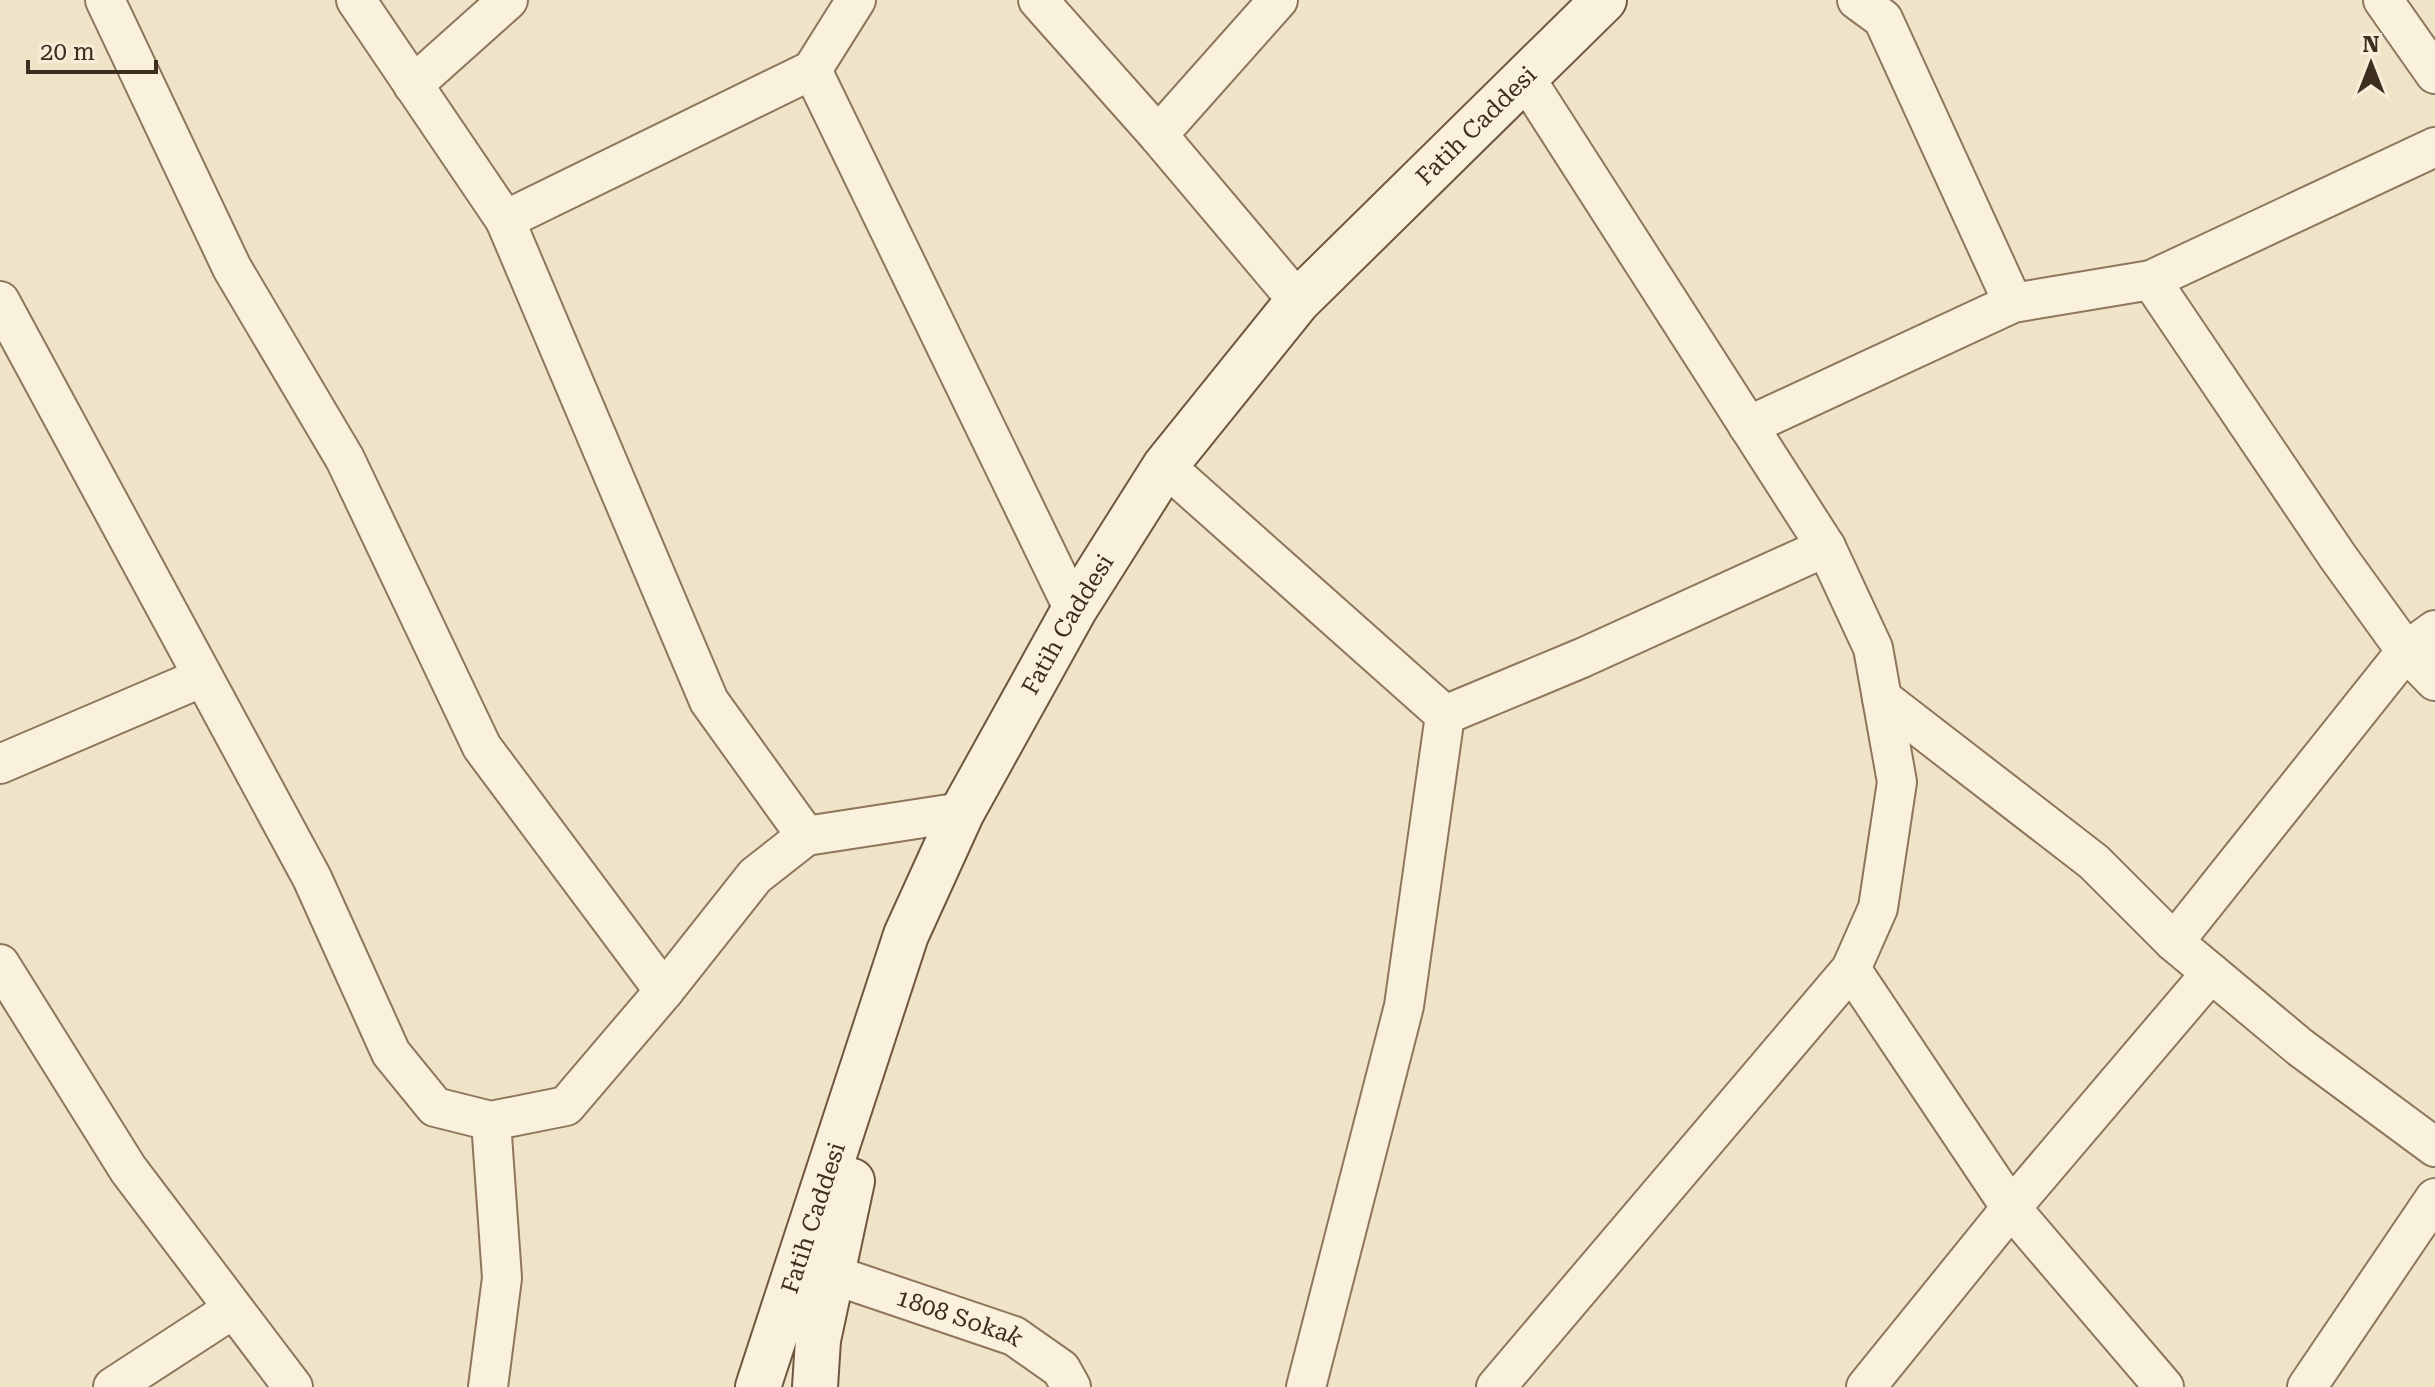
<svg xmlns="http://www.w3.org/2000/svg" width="2435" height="1387" viewBox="0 0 2435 1387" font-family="'Roboto Serif',serif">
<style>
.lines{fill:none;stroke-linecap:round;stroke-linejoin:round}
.street-casing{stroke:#8d765c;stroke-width:42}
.secondary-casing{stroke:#6f573f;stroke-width:48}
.street{stroke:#faf1dc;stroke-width:38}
.secondary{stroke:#faf1dc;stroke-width:44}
.labels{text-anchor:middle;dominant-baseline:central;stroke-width:6;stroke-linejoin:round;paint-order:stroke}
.street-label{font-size:24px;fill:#3d2e20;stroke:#f7eed8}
</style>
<rect width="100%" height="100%" fill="#f0e4c8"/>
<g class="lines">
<defs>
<g id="street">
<path d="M105,0L232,268L345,459L482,747L664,991"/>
<path d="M356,0L505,220L709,701L806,836"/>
<path d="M1038,0L1158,135L1298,301"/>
<path d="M1857,0L1883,19L2013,303"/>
<path d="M2383,0L2435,74"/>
<path d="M812,70L1074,610"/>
<path d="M413,85L508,0"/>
<path d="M1158,135L1278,0"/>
<path d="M505,220L812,70L856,0"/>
<path d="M2151,280L2338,557L2406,651L2435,681"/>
<path d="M0,301L312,878L391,1053L435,1107L491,1121L566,1106L664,991L755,876L806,836L962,812"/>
<path d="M1748,426L2013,303L2151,280L2435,147"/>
<path d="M1165,466L1445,715L1404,1006L1306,1387"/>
<path d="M1882,698L2094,862L2174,942L2301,1048L2435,1147"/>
<path d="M1445,715L1582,658L1826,547"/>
<path d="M0,764L203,677"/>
<path d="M2174,942L2406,651L2435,630"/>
<path d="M0,964L128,1169L293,1387"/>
<path d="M1851,969L2011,1208L2164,1387"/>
<path id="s1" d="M831,1274L1014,1336L1061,1369L1071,1387"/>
<path d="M113,1387L233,1309"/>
<path d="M488,1387L502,1278L491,1121"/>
<path d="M1496,1387L1851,969L1878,908L1897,782L1873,648L1826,547L1524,76"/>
<path d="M1866,1387L2011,1208L2211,973"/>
<path d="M2307,1387L2435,1198"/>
</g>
<g id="secondary">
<path id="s2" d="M758,1387L906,935L962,812L1074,610L1165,466L1298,301L1604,0"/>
<path d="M815,1387L818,1340L852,1181"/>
</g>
</defs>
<!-- street casing -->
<use href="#street" class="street-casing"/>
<!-- secondary casing -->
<use href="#secondary" class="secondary-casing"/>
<!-- street -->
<use href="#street" class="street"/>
<!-- secondary -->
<use href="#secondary" class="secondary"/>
</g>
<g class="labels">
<!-- street labels -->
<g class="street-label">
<text stroke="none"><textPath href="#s2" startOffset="1474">Fatih Caddesi</textPath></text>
<text stroke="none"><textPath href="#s2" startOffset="826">Fatih Caddesi</textPath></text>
<text stroke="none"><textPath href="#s2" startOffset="178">Fatih Caddesi</textPath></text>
<text stroke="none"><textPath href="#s1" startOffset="136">1808 Sokak</textPath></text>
</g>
</g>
<!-- north arrow -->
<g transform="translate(2371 64)" stroke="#f7eed8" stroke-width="6" paint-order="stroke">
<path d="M0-6L14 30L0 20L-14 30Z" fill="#3d2e20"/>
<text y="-12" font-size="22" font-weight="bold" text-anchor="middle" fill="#3d2e20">N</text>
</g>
<!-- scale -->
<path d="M28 60v12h128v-12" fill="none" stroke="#3d2e20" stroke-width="4"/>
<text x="40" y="60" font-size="24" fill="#3d2e20" stroke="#f7eed8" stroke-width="6" paint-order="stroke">20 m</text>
</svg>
